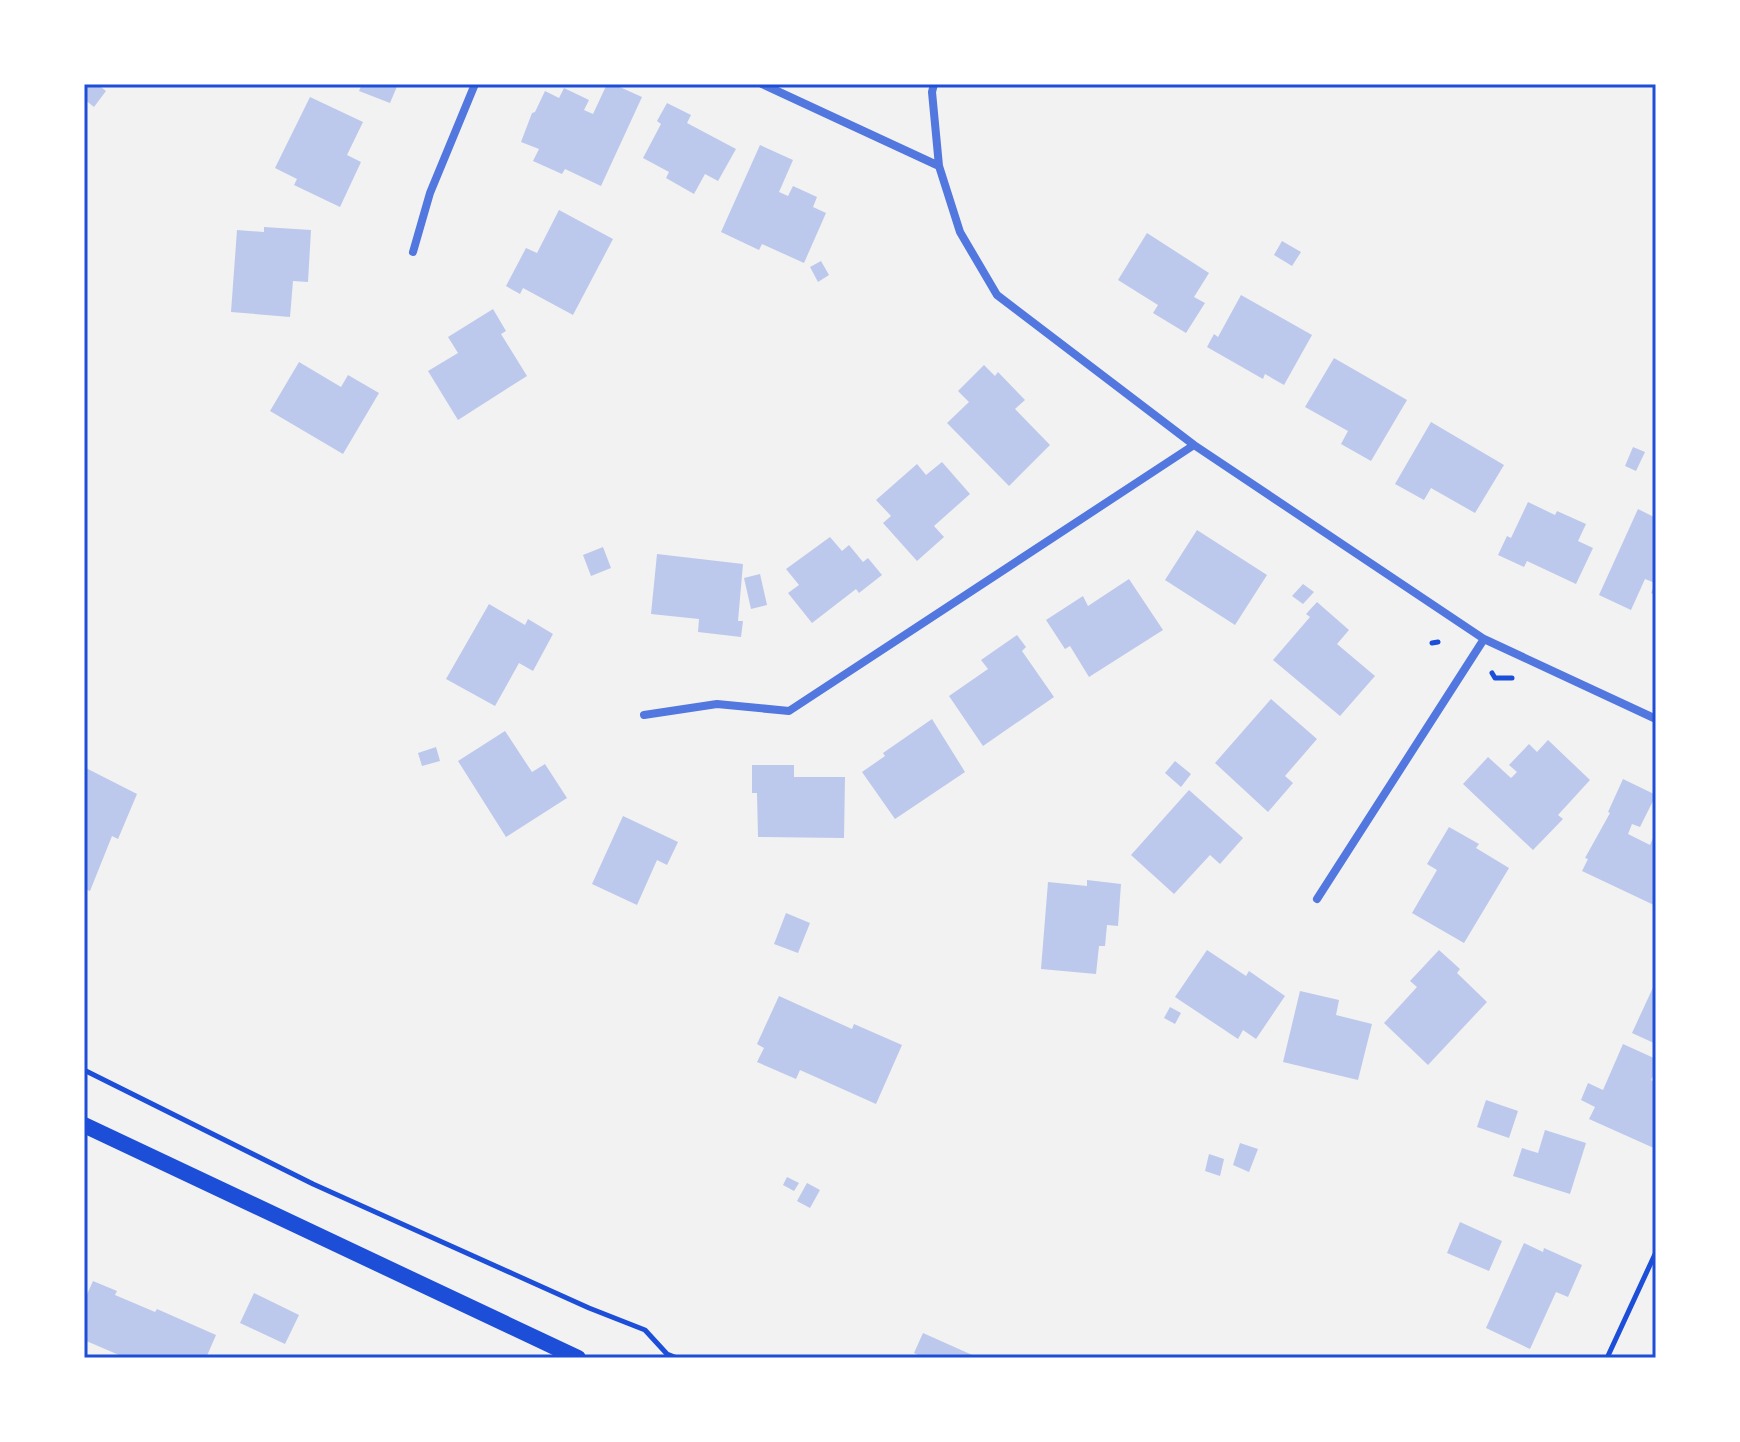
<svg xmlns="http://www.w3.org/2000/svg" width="1740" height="1442" viewBox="0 0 1740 1442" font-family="'Exo 2',sans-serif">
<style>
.building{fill:#bdc9ec}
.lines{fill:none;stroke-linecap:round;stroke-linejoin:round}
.path{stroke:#1d4ed8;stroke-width:5}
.minor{stroke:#5277de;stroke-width:8}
.secondary{stroke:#1d4ed8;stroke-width:16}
.neatline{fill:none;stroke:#1d4ed8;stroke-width:3}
</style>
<rect width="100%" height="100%" fill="#f2f2f2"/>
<!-- building -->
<path class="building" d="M87,84H97L106,91L94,107L84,99V88Z
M362,84H398L390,103L359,91Z
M607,84H613L642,97L601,186L565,169L562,174L533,161L539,149L521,142L532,113L535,112L545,91L559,98L564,88L589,100L584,110L593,114Z
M310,97L363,122L347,155L361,162L340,207L294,185L297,179L275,168Z
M667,103L691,115L687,123L736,149L718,181L705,174L694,194L666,178L669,172L643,158L661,124L657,121Z
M760,145L793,160L779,192L788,196L793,186L817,197L813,207L826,213L804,263L762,244L759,250L721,232Z
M559,210L613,239L573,315L523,288L520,294L506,286L526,248L537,253Z
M264,227L311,230L308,282L293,281L290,317L231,312L237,230L264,232Z
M1147,233L1209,273L1194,297L1205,303L1186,333L1153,313L1158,305L1118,280Z
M1282,241L1301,252L1292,266L1274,255Z
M821,261L829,275L818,282L810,267Z
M1241,295L1312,335L1284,385L1265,374L1263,379L1207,347L1214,334L1218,337Z
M493,309L506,331L501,334L527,376L458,420L428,371L458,353L448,337Z
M1334,358L1407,400L1371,461L1341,444L1348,431L1305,407Z
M299,362L341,387L348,375L379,393L343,454L270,411Z
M984,365L995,376L998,372L1025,400L1015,409L1050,445L1009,486L947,423L969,402L958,391Z
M1431,422L1504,465L1475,513L1431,488L1424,500L1395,484Z
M1633,447L1645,452L1636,471L1625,466Z
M942,462L970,494L934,526L944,537L917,561L883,523L891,516L876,500L917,464L926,475Z
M1528,502L1555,515L1557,511L1586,524L1578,541L1593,548L1576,584L1527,561L1524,567L1498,555L1507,536L1511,538Z
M1638,509L1656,518V595L1651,593L1655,583L1645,579L1631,610L1599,595Z
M1197,530L1267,575L1235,625L1165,580Z
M830,537L842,551L849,545L863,562L868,558L882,575L859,593L856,589L812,623L788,593L799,585L786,569Z
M603,547L611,568L591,576L583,555Z
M657,554L743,564L738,621H743L741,637L698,632L699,619L651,614Z
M760,574L767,605L751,609L744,578Z
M1129,579L1163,630L1089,677L1070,646L1065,649L1046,620L1083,596L1088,606Z
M1303,584L1314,592L1303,604L1292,596Z
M1317,602L1349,630L1337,644L1375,676L1340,716L1273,660L1310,617L1306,614Z
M489,604L525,625L528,619L553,634L533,671L519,663L495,706L446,679Z
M1017,635L1026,647L1022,651L1054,697L983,746L949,696L988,669L981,660Z
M1271,699L1317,739L1285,776L1293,783L1268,812L1215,763Z
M932,719L965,772L895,819L862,772L885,756L883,753Z
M505,731L532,772L545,764L567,798L506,837L458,761Z
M1548,740L1590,780L1558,815L1563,819L1533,850L1463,784L1488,757L1511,778L1517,772L1509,765L1529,744L1537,752Z
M436,747L440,761L422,766L418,753Z
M1175,761L1191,774L1181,787L1165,773Z
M752,765H794V777H845L844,838L758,837L757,793H752Z
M84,767L137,794L118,839L112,836L90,891L84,889Z
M1623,779L1656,795L1640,827L1632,824L1628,834L1650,845L1656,831V906L1582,871L1588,859L1585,858L1610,813L1608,812Z
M1189,790L1243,838L1220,864L1210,855L1174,894L1131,855Z
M623,816L678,842L667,865L657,860L637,905L592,884Z
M1449,827L1479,844L1476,848L1509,868L1464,943L1412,913L1437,870L1427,864Z
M1087,880L1121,884L1118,926L1107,925L1105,946H1099L1096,974L1041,969L1048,882L1087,886Z
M786,913L810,923L798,953L774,944Z
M1207,950L1246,976L1249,971L1285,996L1256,1039L1243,1030L1238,1039L1175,997Z
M1439,950L1460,969L1457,973L1487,1002L1428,1065L1384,1023L1417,987L1410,981Z
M1656,981V1044L1632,1033Z
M1300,991L1339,1000L1336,1015L1372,1024L1358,1080L1283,1062Z
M779,996L852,1029L854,1024L902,1045L876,1104L800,1070L796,1079L757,1062L764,1048L757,1044Z
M1170,1007L1181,1013L1175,1024L1164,1018Z
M1623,1044L1656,1059V1070L1651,1080L1656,1083L1653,1101L1656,1103V1149L1589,1119L1595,1107L1581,1100L1588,1083L1603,1090Z
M1486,1100L1518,1111L1509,1138L1477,1127Z
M1545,1130L1586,1143L1570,1194L1513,1176L1522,1148L1538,1153Z
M1240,1143L1258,1149L1249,1172L1233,1165Z
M1209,1154L1224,1159L1220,1176L1205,1171Z
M787,1177L799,1183L794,1191L783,1185Z
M807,1183L820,1190L810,1208L797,1201Z
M1460,1222L1502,1241L1489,1271L1447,1253Z
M1524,1243L1543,1252L1544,1248L1582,1265L1568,1297L1556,1292L1530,1349L1486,1328Z
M93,1281L117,1291L115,1295L155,1312L157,1309L216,1335L206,1358H126L84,1340V1301Z
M254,1293L299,1315L285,1344L240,1323Z
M923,1333L979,1358H919L920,1356L914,1353Z"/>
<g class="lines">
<!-- path -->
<path class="path" d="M1432,643L1438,642
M1492,673L1495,678H1512
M84,1070L313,1184L589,1308L645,1330L667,1354L677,1358
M1607,1358L1656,1252"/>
<!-- minor -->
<path class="minor" d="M762,84L939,166
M934,84L932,92L939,166L960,232L997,295L1194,445L1484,639L1656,719
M413,252L430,193L475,84
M644,715L717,704L789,711L1194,445
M1317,899L1484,639"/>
<!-- secondary -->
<path class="secondary" d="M84,1125L578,1358"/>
</g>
<!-- border -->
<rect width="1740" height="1442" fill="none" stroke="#ffffff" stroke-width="172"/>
<rect x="86" y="86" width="1568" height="1270" class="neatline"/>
</svg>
